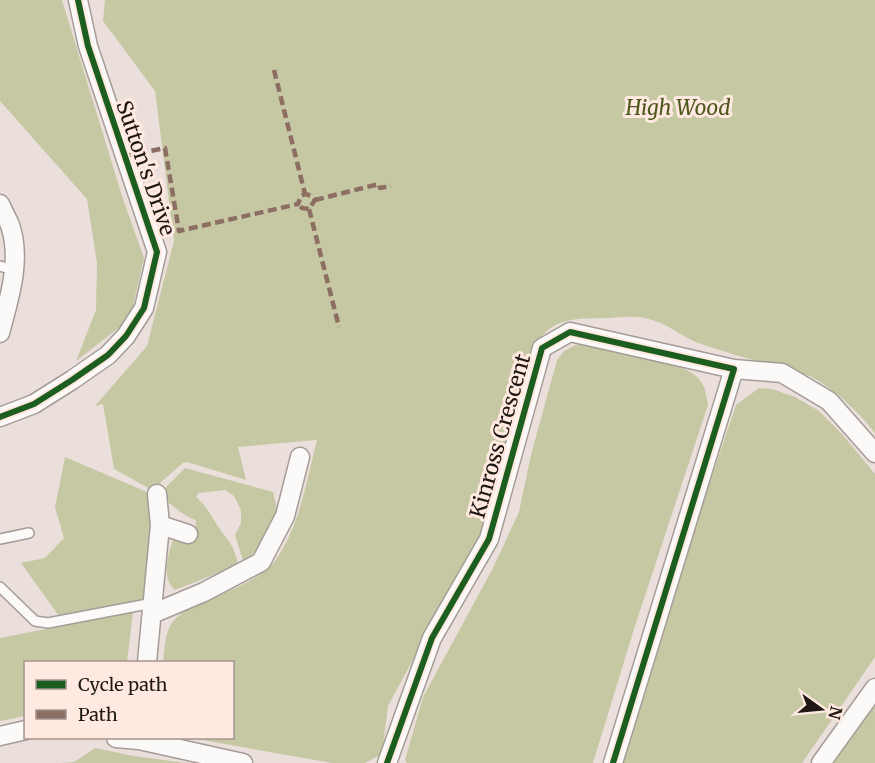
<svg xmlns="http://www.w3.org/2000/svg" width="875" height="763" viewBox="0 0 875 763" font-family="Merriweather,serif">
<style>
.green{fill:#c6c8a4}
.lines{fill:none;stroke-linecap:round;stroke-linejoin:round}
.service-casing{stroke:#a59c98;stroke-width:12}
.minor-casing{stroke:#a59c98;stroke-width:21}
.service{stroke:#fcfaf9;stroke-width:9}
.minor{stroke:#fcfaf9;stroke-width:18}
.quiet{stroke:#8d6e63;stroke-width:4.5;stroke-dasharray:9 4.5;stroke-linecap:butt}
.cycleway-casing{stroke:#ffe9e0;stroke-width:10}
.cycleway{stroke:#1b5e20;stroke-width:6}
.labels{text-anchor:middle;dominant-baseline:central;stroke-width:6;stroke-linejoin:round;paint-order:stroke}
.park-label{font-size:21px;font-style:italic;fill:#4d581d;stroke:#ffe9e0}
.street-label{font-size:21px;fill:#1d1613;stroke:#ffe9e0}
</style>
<rect width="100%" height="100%" fill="#eadfda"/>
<!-- green -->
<path class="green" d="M0,0H62L122,196L144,258L130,319L76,361L96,310L97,263L87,199L0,101Z
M105,0H875V433C857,410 835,390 810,376C775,365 739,357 704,345C686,340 673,327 655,321C640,315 625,317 610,318C574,319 552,315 531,351L489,514L473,548L388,706L382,754L365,763H332L191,738H232V662H163C164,651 165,637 170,626C185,598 252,594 277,558C300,524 307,479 317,440L238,447L246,480L187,462L183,463L152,490L114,469L103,404L95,406L147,346L174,241L155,91L103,21Z
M580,343C605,348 678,360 696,376C705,384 706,393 708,405L634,629L593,763H407L405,760L423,697L493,568L519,512L531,455L557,360L564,351Z
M759,388L772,389L795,397L819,411L842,434L875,474V657L802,763H620L691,538L736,405Z
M65,457L154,495L150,518L144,599L59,616L21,563L45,558L64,538L55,507Z
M185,468L273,492C274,497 276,502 276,506C277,527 259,551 243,561L235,535L241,523V510L234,496L225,490L199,493L196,497C206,506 210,513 217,525C227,540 234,544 238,564L231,568L175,590C161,578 168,555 173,540L186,533H195L196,520C182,516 177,507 165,501L163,490Z
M133,612L127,662H26L25,716L0,721V638Z
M875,701V763H833Z
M95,748L134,756L186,763H60L74,762Z"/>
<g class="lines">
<defs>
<path id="service" d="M0,266L13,270
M0,539L29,533
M0,587L35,621L48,623L153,603"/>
<path id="minor" d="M0,204C3,211 7,218 10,225C22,260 9,299 0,333
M734,369L782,373L829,401L875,453
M0,417L34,404L72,380L108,355L126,336L144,308L157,252L88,46L78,0
M160,525L188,534
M152,614L204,592L261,562L285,516L300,457
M147,662L160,525L157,494
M0,736L26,730
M116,738L139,740L243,763
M387,763L432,638L489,539L542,348L570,332L734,369L613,763
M821,763L875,688"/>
</defs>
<!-- service casing -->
<use href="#service" class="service-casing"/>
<!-- minor casing -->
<use href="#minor" class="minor-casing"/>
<!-- service -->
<use href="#service" class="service"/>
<!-- minor -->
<use href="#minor" class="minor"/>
<!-- quiet -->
<path class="quiet" d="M274,70L305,194
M125,156L165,148L179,231L298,204L301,196L305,194L312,196L315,200L309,209L302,208L298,204
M315,200L379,184L380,188L391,186
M309,209L339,327"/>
<defs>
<path id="cycleway" d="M0,417L34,404L72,380L108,355L126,336L144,308L157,252L88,46L78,0
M387,763L432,638L489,539L542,348L570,332L734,369L613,763"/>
</defs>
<!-- cycleway casing -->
<use href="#cycleway" class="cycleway-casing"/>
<!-- cycleway -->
<use href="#cycleway" class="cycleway"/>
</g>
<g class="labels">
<!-- park labels -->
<g class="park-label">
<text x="678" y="107">High Wood</text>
</g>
<!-- street labels -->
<g class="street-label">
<text transform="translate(146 168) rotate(71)">Sutton's Drive</text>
<text transform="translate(500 436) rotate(-74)">Kinross Crescent</text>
</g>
</g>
<!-- legend -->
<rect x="24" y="661" width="210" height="78" fill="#ffe9e0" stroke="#a5958e" stroke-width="1.5"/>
<rect x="36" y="680" width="30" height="9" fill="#1b5e20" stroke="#a5958e" stroke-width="1.5"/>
<text x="78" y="691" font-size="18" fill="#1d1613">Cycle path</text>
<rect x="36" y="710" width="30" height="9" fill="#8d6e63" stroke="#a5958e" stroke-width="1.5"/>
<text x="78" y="721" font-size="18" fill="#1d1613">Path</text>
<!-- north arrow -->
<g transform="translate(821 709) rotate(105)" stroke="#ffe9e0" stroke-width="4.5" paint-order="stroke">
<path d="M0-4.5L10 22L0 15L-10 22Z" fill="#1d1613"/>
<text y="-9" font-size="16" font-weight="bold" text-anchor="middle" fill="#1d1613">N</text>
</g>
</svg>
